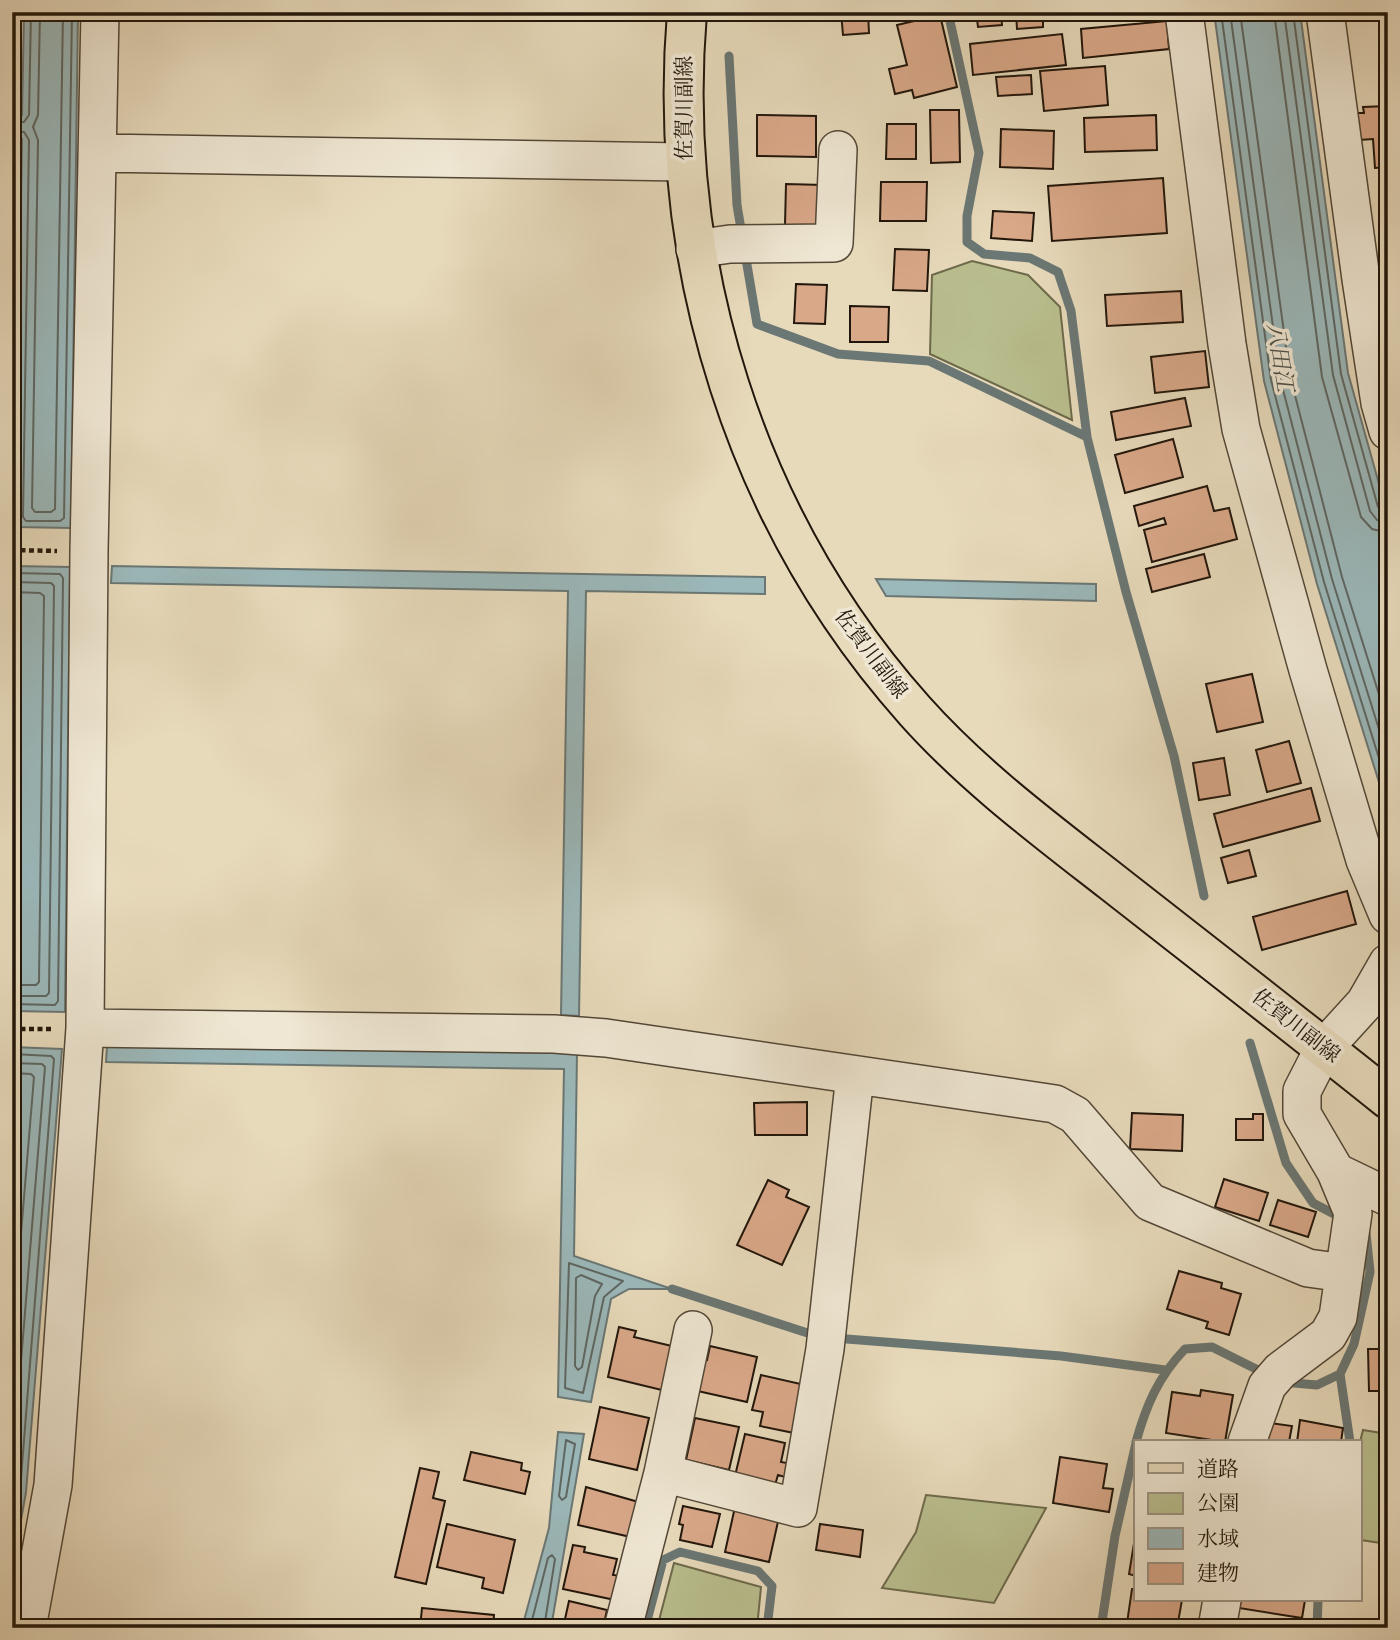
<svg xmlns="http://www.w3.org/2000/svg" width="1400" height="1640" viewBox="0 0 1400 1640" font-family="'IM FELL Double Pica','Noto Serif JP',serif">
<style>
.green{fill:#b9be8e;stroke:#6d6a4c;stroke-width:2}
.water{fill:#9bb8ba;stroke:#6a7774;stroke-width:2}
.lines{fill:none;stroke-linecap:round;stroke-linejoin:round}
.shore{stroke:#5e6762;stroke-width:2}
.stream{stroke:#6a7774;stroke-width:9}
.building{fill:#d9a889;stroke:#21160b;stroke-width:2}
.minor-casing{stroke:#524737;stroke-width:40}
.primary-casing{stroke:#21160b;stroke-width:42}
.path{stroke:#21160b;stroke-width:4.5;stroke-dasharray:5 3.5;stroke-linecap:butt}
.minor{stroke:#efe7d3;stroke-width:37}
.primary{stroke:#e7dabb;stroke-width:38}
.labels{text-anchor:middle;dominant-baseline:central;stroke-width:7;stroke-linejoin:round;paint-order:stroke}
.street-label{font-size:21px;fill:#21160b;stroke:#efe7d3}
.water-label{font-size:23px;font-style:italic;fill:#4c4f48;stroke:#efe7d3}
</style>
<rect width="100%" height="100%" fill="#e7dabb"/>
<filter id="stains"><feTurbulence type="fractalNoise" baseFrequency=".00286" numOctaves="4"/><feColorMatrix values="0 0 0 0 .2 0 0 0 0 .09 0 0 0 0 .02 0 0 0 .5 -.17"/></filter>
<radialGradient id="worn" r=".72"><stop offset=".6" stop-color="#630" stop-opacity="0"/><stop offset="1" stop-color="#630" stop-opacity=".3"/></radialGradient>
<!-- green -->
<path class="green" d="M972,261L1028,275L1060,307L1072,420L930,354L932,275Z
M1363,1430L1388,1434V1544L1360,1540V1442Z
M926,1495L1046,1508L994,1603L882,1588L916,1532Z
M674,1563L761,1587L757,1628H657Z"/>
<!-- water -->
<path class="water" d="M24,12H78L71,528L16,527L22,139L12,138V115H22Z
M1214,12H1300L1348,373L1388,516V811L1317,584L1264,381Z
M12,566L70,567L65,1012L12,1011Z
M112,566L765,577V594L586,591L579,1016L561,1015L568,591L111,583Z
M876,579L1096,584V601L886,596Z
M107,1046L577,1053L574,1256L672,1289H629L611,1299L591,1402L558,1397L564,1069L106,1062Z
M12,1047L62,1049L26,1492L12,1571V1175L15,1139L12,1137Z
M558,1432L584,1434L551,1628H522L549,1528Z"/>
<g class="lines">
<!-- shore -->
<path class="shore" d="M40,12L38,115L33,127L38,140L32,508L35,512H51L55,509L63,12
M1221,12L1271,380L1324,582L1388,787
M1230,12L1280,378L1332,579L1388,758
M1240,12L1290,376L1342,577L1388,723
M1274,12L1322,377L1361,517L1372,529L1388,533
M1284,12L1333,375L1370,511L1377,520L1388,522
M1293,12L1341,374L1378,507L1388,513
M12,122H24L29,115L31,12
M12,131L24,132L29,140L23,517L26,521H60L64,518L72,12
M12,573L60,574L63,578L58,1001L55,1005L12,1004
M12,582L51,583L54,586L49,993L46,996H12
M12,592L40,593L44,596L39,982L36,985H12
M12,1054L51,1056L54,1059L20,1491L12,1531
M12,1063L42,1064L45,1067L12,1472
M12,1073L31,1074L34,1077L12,1342
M569,1263L623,1281L604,1297L583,1393L565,1388Z
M581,1275L602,1284L595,1296L582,1367L578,1370L575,1366L576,1278Z
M566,1440L575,1444L566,1497L562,1500L559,1496Z
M530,1628L548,1558L552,1555L555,1559L544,1628"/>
<!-- stream -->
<path class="stream" d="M948,12L979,153L967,216V242L984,254L1030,258L1058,272L1071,311L1087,437L1126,592L1174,756L1204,896
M729,56L737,205L742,235
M745,253L757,324L838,354L929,361L1087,437
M1250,1043L1286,1163L1313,1203L1334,1214
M672,1289L820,1337
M834,1338L1061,1356L1165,1370
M1340,1374L1354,1344L1370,1272L1366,1233
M1282,1382L1317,1385L1340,1374L1350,1442
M1136,1442C1146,1406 1158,1377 1185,1349L1212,1347L1266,1374
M645,1628L663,1560L680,1552L758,1571L772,1586L767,1628
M1101,1628L1115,1536L1136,1443
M1317,1628L1318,1600"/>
</g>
<!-- building -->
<path class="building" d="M841,12H868L869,33L843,35Z
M976,12H1001L1002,25L978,27Z
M1016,12H1043V27L1017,29Z
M940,15L957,87L914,98L912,90L895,94L889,69L907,65L897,25Z
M1167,21L1169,49L1083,58L1081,29Z
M1062,34L1066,65L973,75L970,44Z
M1105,66L1108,105L1044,111L1040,71Z
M1031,75L1032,94L998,96L996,77Z
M1388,106V167L1375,168L1373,139L1359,140L1357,113H1364L1363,107Z
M930,110H959L960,162L931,163Z
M757,115L816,116V157L757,156Z
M1156,115L1157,150L1085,152L1084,118Z
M887,124H916V159H886Z
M1001,129L1054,131L1053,169L1000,167Z
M1163,178L1167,233L1052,241L1048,186Z
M881,182H927L926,221H880Z
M786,184L823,185L821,226L785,225Z
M1388,187V222H1385L1381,188Z
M993,211L1034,213L1032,241L991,238Z
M895,249L929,250L927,291L893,290Z
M796,284L827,285L825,324L794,323Z
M1181,291L1183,322L1107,326L1105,295Z
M850,306L889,307L888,342H850Z
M1205,351L1209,387L1155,393L1151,357Z
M1185,398L1191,426L1116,440L1111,412Z
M1173,439L1183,477L1125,493L1115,455Z
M1207,486L1214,511L1229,508L1237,539L1152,562L1144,530L1166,524L1164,518L1139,526L1134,506Z
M1204,554L1210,577L1152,592L1146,569Z
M1252,674L1263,722L1217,732L1206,684Z
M1289,741L1301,783L1267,792L1256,750Z
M1224,758L1230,795L1199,800L1193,763Z
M1311,788L1320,821L1223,847L1214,814Z
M1249,850L1256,876L1228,883L1221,858Z
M1347,891L1356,924L1262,950L1253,917Z
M807,1102V1135H755L754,1103Z
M1132,1113L1183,1115L1182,1151L1130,1149Z
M1253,1114H1263V1140H1236V1119H1253Z
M1224,1179L1268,1193L1259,1221L1215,1207Z
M768,1180L789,1190L786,1197L809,1207L782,1265L737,1245Z
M1278,1200L1316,1212L1308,1237L1270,1225Z
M1388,1251V1293L1384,1294L1381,1252Z
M1179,1271L1222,1283L1221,1288L1241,1294L1229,1335L1206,1328L1208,1322L1167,1309Z
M619,1327L636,1331L634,1337L676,1347L666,1391L608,1377Z
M710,1346L757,1357L747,1402L693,1390L701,1358L707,1360Z
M1368,1349H1388V1391H1369Z
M761,1375L805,1385L794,1433L760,1426L763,1412L752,1410Z
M1201,1390L1233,1395L1225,1442L1166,1433L1172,1392L1200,1396Z
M600,1407L649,1418L637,1470L589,1459Z
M695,1418L739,1427L729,1470L686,1460Z
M1300,1420L1343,1428L1341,1442H1297Z
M1263,1422L1292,1426L1289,1442H1260Z
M745,1434L785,1443L781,1462L787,1463L785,1477L778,1475L775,1485L735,1476Z
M471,1452L522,1463L521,1470L530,1472L525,1494L464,1480Z
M1060,1457L1107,1464L1103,1488L1113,1489L1109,1512L1053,1503Z
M420,1468L439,1472L433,1498L445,1501L426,1584L395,1577Z
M586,1487L642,1503L635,1538L578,1525Z
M683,1506L720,1514L712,1547L680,1540L683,1525L679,1524Z
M735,1507L779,1517L769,1562L725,1552Z
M447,1524L515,1540L503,1593L482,1588L484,1578L437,1567Z
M820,1524L863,1530L860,1557L816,1550Z
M1135,1537H1136V1576L1129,1574Z
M573,1545L585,1547L584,1552L617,1559L613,1575L621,1576L615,1600L563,1589Z
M1132,1589H1136V1600H1182L1177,1628L1127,1623Z
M1241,1600H1305L1302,1618L1239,1608Z
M569,1601L607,1610L603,1628H563Z
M422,1608L494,1615L493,1628H420Z"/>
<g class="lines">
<defs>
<path id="minor" d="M1184,12L1227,344L1241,429L1308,670L1365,860L1388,915
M1325,12L1361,279L1380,403L1388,431
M99,153L684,162
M695,249L730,244L834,243L838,150
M85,1028L554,1034L606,1038L1055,1104L1075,1115L1150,1202L1308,1268L1344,1273
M1336,1172L1388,1197
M1247,1442L1267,1386L1280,1371L1328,1335L1338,1317L1353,1213L1336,1172L1302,1114V1091L1324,1048L1365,1003L1388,963
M663,1473L693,1330
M27,1628L53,1485L85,1028L89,551L100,12
M623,1628L663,1473L798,1508L825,1349L855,1075
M1217,1628L1222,1600"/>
<path id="primary" d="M687,12C666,265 745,521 915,711C973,776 1044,829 1112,882C1204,954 1297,1026 1388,1099"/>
</defs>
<!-- minor casing -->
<use href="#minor" class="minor-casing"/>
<!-- primary casing -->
<use href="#primary" class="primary-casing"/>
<!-- path -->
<path class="path" d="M12,550L57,551
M12,1029H53"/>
<!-- minor -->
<use href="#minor" class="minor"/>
<!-- primary -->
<use href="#primary" class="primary"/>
</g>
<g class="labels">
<!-- street labels -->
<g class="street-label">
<text transform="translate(684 108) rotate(-90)">佐賀川副線</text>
<text transform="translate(871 654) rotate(53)">佐賀川副線</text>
<text transform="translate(1296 1026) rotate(38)">佐賀川副線</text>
</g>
<!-- water labels -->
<g class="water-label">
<text transform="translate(1280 357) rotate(81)">八田江</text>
</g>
</g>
<!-- margin -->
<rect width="1400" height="1640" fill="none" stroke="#e7dabb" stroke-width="42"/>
<rect x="14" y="14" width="1372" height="1612" fill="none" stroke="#21160b" stroke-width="3.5"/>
<rect x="21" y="21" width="1358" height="1598" fill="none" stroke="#21160b" stroke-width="2"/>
<!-- legend -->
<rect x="1134" y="1440" width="228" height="161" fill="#efe7d3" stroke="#9d9383" stroke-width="2"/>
<rect x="1148" y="1463" width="35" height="10" fill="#e7dabb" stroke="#9d9383" stroke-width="2"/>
<text x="1197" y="1476" font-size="21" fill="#21160b">道路</text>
<rect x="1148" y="1493" width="35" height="21" fill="#b9be8e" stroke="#9d9383" stroke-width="2"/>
<text x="1197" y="1510" font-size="21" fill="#21160b">公園</text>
<rect x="1148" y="1528" width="35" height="21" fill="#9bb8ba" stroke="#9d9383" stroke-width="2"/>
<text x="1197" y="1546" font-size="21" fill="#21160b">水域</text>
<rect x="1148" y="1563" width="35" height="21" fill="#d9a889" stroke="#9d9383" stroke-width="2"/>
<text x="1197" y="1580" font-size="21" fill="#21160b">建物</text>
<rect width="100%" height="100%" filter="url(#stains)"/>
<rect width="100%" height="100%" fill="url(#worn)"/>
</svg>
